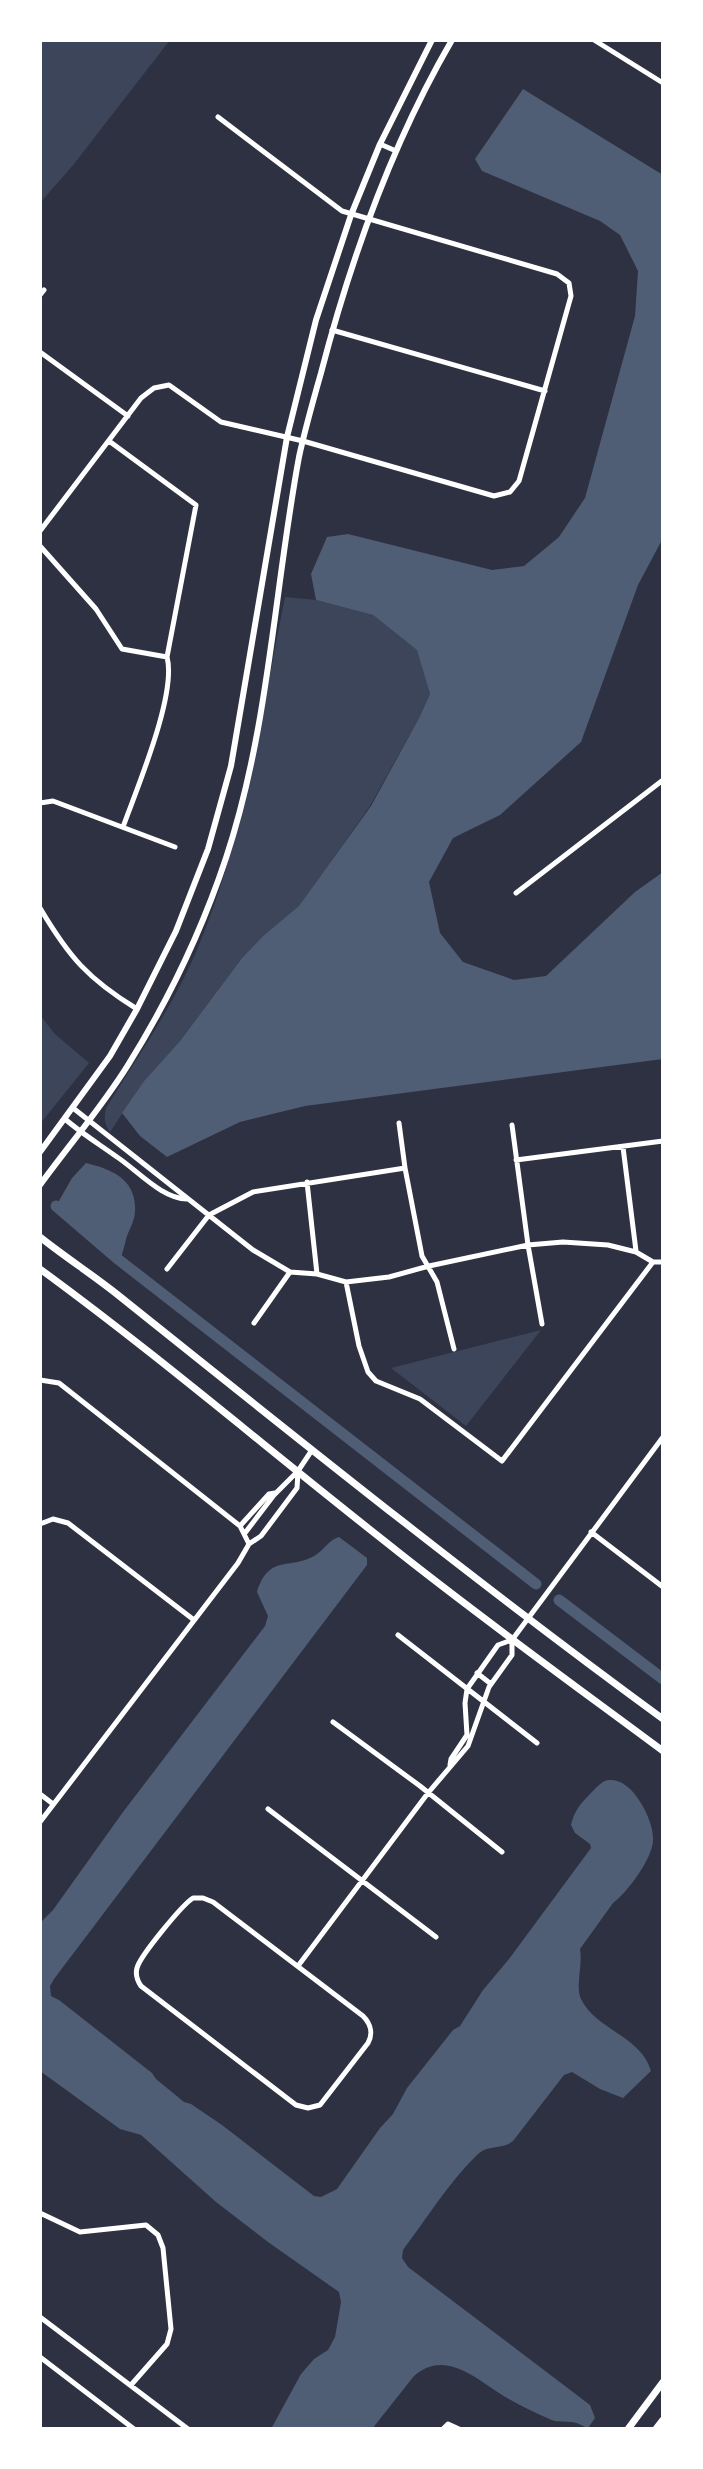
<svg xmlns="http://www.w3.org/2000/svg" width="703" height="2469" viewBox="0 0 703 2469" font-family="'DejaVu Sans',sans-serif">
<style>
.green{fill:#3c4559}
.water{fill:#4f5d75}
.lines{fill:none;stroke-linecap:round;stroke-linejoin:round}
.canal{stroke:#4f5d75;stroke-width:11}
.minor{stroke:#fff;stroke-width:5}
.tertiary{stroke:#fff;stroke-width:6}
.secondary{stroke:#fff;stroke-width:7}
.primary{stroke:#fff;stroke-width:7}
</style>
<rect width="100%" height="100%" fill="#2d3142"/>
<!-- green -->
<path class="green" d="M40,40H170L74,164L40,203Z
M285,597L316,600L373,615L418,650L430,694L419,718L370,806L299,907L263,936L242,958L180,1041L144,1081L110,1132C104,1123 104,1118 106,1108C138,1056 173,1006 197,950C244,838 261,716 285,597Z
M40,1015L55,1034L89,1063L40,1124Z
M541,1330L466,1426L391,1368Z"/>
<!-- water -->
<path class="water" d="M523,89L663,175V538L638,585L581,742L500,815L453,838L429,882L440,933L463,962L514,980L546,976L635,892L663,872V1059L305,1106L240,1122L167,1157L140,1136L122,1113L144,1081L180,1041L242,958L263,936L299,906L371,806L419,718L430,694L417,650L373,615L316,600L311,574L327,537L348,534L492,570L524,566L559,537L585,498L635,316L638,271L620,235L600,221L482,171L475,159Z
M86,1163C112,1169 137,1180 135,1211C135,1220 130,1228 127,1236C124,1245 124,1252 119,1260L56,1206L72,1178Z
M339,1537L367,1558V1565L54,1979L50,1986L51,1996L59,2000L152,2073L156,2079L184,2102L191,2104L222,2125L314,2196L321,2197L337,2189L380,2128L393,2114L407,2088L453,2030L460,2026L483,1990L509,1959L591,1848L590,1844L575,1833L571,1825C574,1811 581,1803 591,1793C596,1788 602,1780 610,1780C633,1778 655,1822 653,1841C652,1859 627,1893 613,1903L580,1949C583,1965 575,1986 581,1999C596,2030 641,2036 651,2071L623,2098L600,2089L572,2072L564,2075L513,2141C503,2150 489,2144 478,2154C449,2182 427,2218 403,2250L402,2258L408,2267L590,2405L595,2418L588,2428C582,2426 577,2422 571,2422C561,2421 556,2423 547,2418C526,2409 505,2398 487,2385C464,2369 439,2354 414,2376L372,2429H271L301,2374L314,2359L328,2350L335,2337L341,2302L339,2292L268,2242L216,2202L141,2135L120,2129L40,2071V1923L53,1910L123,1812L265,1626L268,1616L257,1592C269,1554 289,1570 314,1556C324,1551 328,1540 339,1537Z"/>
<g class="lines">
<!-- canal -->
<path class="canal" d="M56,1206L119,1260L536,1584
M559,1600L663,1679"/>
<!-- minor -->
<path class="minor" d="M594,40L663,83
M380,144L396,151
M40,295L44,290
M332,330L545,391
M40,352L128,416
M109,441L196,505L167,657C177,694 137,788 123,827
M40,531L141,398L154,388L169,385L221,422L303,441L494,496L510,492L519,481L571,296L569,283L557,274L342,211L218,117
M40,546L96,609L122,649L167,657
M40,803L53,801L175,847
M516,893L663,780
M40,908C69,957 88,979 137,1009
M73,1108L253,1250L290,1272L317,1274L346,1282L389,1277L429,1266L528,1245L563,1242L608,1245L636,1252L653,1262H663
M65,1119C81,1133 99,1144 117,1157C137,1170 163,1200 188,1199
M399,1123L405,1168L422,1256L437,1282L454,1349
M512,1125L528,1245L542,1324
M623,1147L636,1251
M516,1160L663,1141
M307,1182L317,1274
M167,1269L209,1215L253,1192L405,1168
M346,1282L359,1346L368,1372L376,1381L420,1399L502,1461L653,1262
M254,1323L290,1272
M40,1380L59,1383L240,1526L249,1544
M40,1524L53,1519L68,1523L194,1620
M240,1526L269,1494L275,1493
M591,1532L663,1587
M245,1533L274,1495L298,1471L312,1450
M398,1635L537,1743
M477,1673L491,1684
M333,1722L420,1786L502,1852
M450,1765L451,1759L467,1735L465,1703L467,1689L498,1645L512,1640
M40,1794L53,1804
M268,1809L436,1937
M40,1822L238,1563L249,1544L261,1536L297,1488L298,1472
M193,1898H203L213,1902L363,2016C371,2024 373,2034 368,2043L320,2105L308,2108L296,2105L141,1986C137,1980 135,1975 137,1968C140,1956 182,1905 193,1898Z
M298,1966L428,1793L468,1746L489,1687L512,1655V1640L663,1437
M40,2213L80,2232L146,2225L158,2235L163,2248L171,2329L167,2344L131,2385
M40,2317L188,2429
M40,2357L134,2429
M443,2429L448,2424L459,2429"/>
<!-- tertiary -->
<path class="tertiary" d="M40,1152L110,1056L137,1009L176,931L208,849L231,766L287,437L316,320L351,215L380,144L432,40
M40,1185C69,1145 102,1107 128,1065C168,1001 202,930 226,858C269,728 274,591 299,457C305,429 313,401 321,373C351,258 392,143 452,40"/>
<!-- secondary -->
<path class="secondary" d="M40,1237C65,1257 93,1275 118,1295C298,1439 477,1583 663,1719
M40,1269C159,1356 271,1452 387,1543C477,1615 570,1682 663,1751"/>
<!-- primary -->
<path class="primary" d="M628,2429L663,2382
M656,2429L663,2420"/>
</g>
<!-- border -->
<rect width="703" height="2469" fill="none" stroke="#ffffff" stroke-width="84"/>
</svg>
